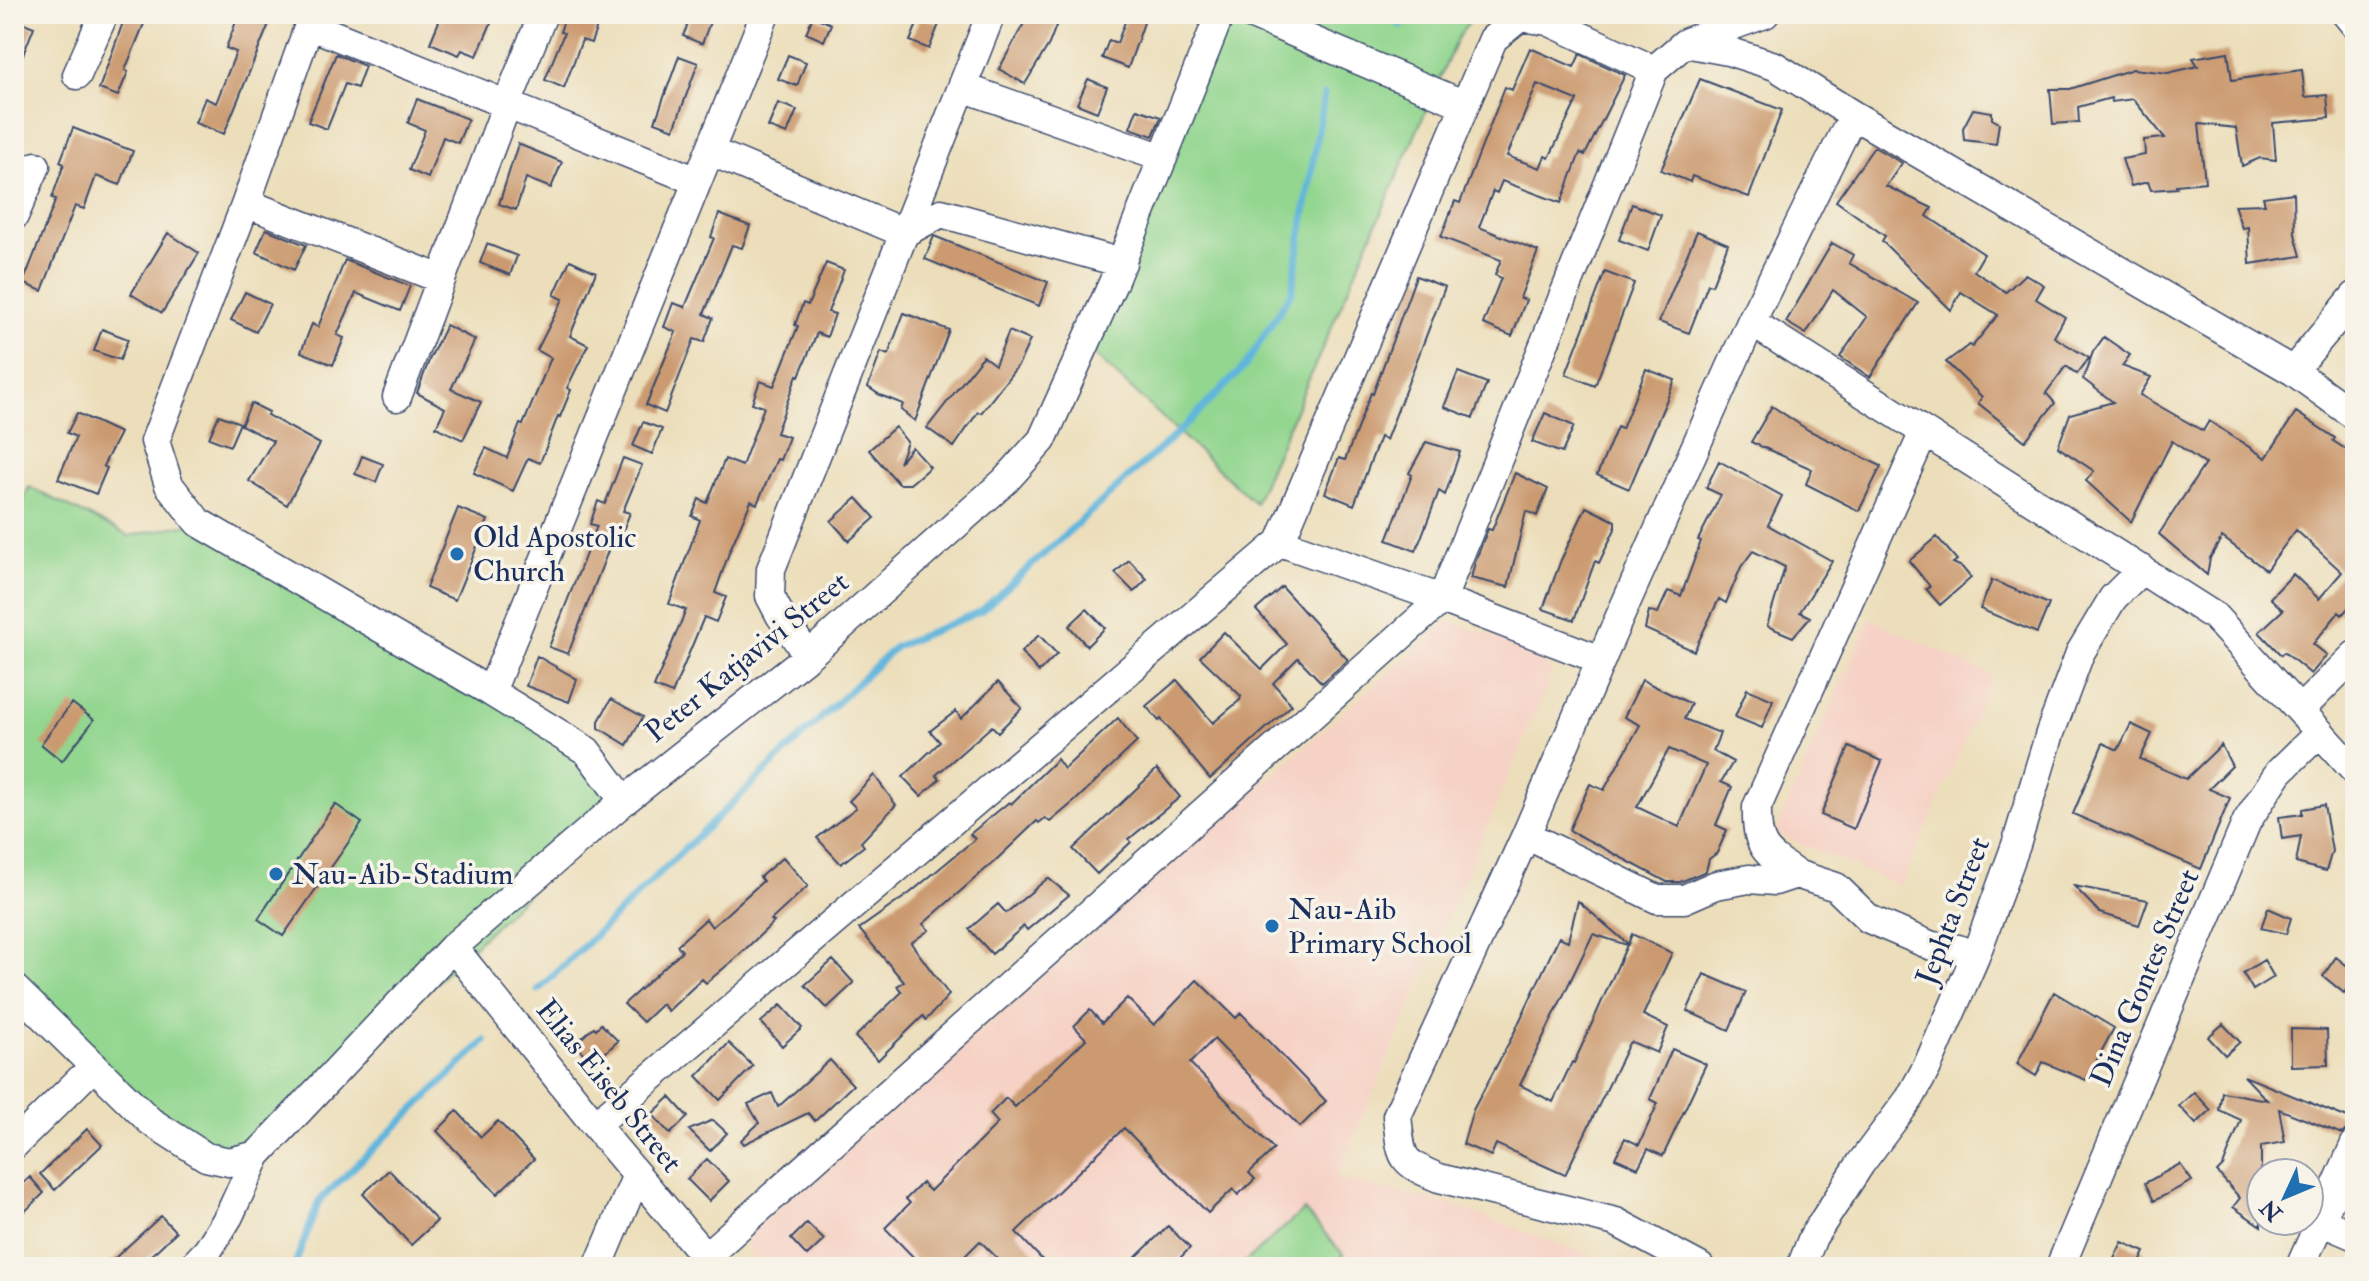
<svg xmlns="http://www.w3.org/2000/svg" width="2369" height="1281" viewBox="0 0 2369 1281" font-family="'IM FELL Double Pica',serif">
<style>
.built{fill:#f6d1c5}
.green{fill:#92d68f;stroke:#568276;stroke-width:2}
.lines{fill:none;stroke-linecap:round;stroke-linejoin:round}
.stream{stroke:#60b5dc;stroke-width:7}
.building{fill:#cb9a6f;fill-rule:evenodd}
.minor-casing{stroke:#3a496c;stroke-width:31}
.minor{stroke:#fff;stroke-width:28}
.poi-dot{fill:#1f6fb2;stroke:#f7f3e8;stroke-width:3}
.labels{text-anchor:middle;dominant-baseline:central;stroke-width:7;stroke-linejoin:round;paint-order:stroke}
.poi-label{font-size:30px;fill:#1b2f5e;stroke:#f7f3e8;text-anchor:start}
.street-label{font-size:30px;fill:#1b2f5e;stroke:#f7f3e8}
</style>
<rect width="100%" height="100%" fill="#f7f3e8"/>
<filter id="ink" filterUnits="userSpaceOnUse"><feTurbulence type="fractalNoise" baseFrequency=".0125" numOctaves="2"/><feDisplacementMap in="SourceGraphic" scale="16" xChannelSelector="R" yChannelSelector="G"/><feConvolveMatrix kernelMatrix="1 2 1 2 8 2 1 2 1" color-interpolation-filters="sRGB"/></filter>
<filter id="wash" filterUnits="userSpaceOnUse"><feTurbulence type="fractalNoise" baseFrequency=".006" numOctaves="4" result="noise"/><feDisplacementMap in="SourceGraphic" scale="32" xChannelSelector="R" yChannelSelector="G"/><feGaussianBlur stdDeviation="1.8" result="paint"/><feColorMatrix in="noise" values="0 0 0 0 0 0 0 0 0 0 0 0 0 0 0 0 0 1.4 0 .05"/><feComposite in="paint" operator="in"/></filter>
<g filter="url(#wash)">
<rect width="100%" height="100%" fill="#ecdeba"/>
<!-- built -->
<path class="built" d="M1870,618L1993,676L1901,886L1775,833Z
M1448,621L1538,651L1552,674L1337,1178L1453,1205L1622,1267H764L747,1251L750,1233Z"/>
<!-- green -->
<path class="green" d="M1220,14H1475L1457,39L1255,503L1085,346Z
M29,487L129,536L198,522L587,751L624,801L257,1155L206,1157L14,988V522Z
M1304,1210L1344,1255L1331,1267H1239Z"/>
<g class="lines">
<!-- stream -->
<path class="stream" d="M1400,25L1412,14
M538,990L895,647L981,611L1186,425L1245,366L1292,291L1324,95
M294,1267L319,1201L485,1041"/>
</g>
<g id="blocks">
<!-- building -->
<path class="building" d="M126,14H148L125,70L128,72L118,96L99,89Z
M239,14H273L224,134L195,123L205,98L216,103L236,52L226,48Z
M442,14H495L477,56L462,50L459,55L430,43Z
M566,14H581L599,21L591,43L582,40L564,88L545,80L564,33L560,32Z
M692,14L711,19L702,44L683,36Z
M1029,14H1049L1059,18L1049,44L1025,84L999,69Z
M1128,14H1147L1128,68L1102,58L1109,40L1117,43Z
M813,16L831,24L824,41L806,33Z
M920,17L939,24L929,49L910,41Z
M14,19L34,27L15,75H14Z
M1530,48L1574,67L1580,54L1625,75L1585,155L1580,153L1561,203L1502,181L1497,193L1493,191L1479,227L1538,251L1520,298L1526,300L1512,336L1483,324L1501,278L1495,275L1501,260L1441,237L1455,201L1460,203L1505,87L1512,90ZM1537,84L1577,100L1549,158L1545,156L1540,168L1507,156Z
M2228,52L2232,80L2302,70L2305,97L2327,95L2329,118L2273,123L2276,160L2260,158L2242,166L2236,128L2199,124L2205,182L2176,185L2177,188L2151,190L2148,182L2131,186L2122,159L2145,155L2144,140L2165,138L2133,99L2112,102L2111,98L2078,107L2079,122L2053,124L2050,89H2070L2133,69L2168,73L2198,66L2193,58Z
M336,54L365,66L357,88L345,84L327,129L308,122Z
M788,55L806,62L797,86L778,79Z
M679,56L698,63L674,129L655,122Z
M1088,79L1107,87L1097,112L1077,104Z
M1700,79L1782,110L1749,197L1692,176L1690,182L1661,170Z
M417,99L468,119L458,143L443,137L428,178L409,170L425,130L408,123Z
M778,103L797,110L787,134L768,127Z
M1137,109L1161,117L1153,136L1130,128Z
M1973,109L1992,112V119L1999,123L1996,144L1964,140L1963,128Z
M73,128L133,151L120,185L96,176L84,209L75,206L42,291L23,283L56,199L52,198L64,164L60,162Z
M518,144L562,162L551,188L526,178L516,210L499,204Z
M1874,147L1902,163L1886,186L1932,208L1927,216L1984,254L1974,271L2006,292L2025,274L2044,285L2036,299L2065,317L2054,337L2089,358L2077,374L2066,366L2046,393L2055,403L2025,441L1978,403L1982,397L1946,362L1969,345L1972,347L1998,315L1961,292L1951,310L1882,241L1885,236L1836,201Z
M2294,193L2295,234L2301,256L2250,264L2248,227L2242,228L2234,205L2265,204L2263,197Z
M1632,204L1661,215L1648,251L1619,240Z
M719,214L750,226L742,248L732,245L704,314L713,318L704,342L694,339L665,413L646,405L676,332L664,327L673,303L685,307L714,238L711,237Z
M266,229L306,245L294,270L256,252Z
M1697,231L1728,244L1712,285L1708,284L1689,333L1659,322Z
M168,233L199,253L162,313L131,294Z
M934,236L1048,282L1039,306L925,259Z
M1832,243L1853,255L1849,263L1918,303L1870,377L1840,357L1867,317L1833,290L1806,334L1786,322Z
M487,244L517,256L510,275L480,263Z
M345,260L410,286L400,311L356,293L337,335L344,338L333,365L301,352L312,324L318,327Z
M570,260L596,272L570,336L588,345L567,388L571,390L560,417L558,416L540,463L528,458L513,491L474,473L486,448L507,458L520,424L523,425L551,358L537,350L563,299L554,295Z
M826,263L844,270L828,312L835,314L827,337L817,333L799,376L797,375L776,433L789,437L780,460L777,459L757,504L751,501L730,550L715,593L726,597L716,622L704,617L672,694L654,687L686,610L669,604L700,520L692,516L699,499L707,503L725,459L742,466L764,407L752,403L760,381L774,386L798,326L795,325L803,303L808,305Z
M1605,272L1634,283L1595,386L1566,374Z
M1416,276L1445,287L1386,440L1380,437L1354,505L1325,493L1339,458L1345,460L1371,393L1373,394Z
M245,292L270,304L256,332L231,320Z
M904,313L949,330L915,421L901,410L903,404L880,395L868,387L881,352L888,355Z
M446,325L475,340L451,389L481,402L463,440L436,427L445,408L417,393L430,358Z
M102,329L128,339L120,360L94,351Z
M1009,331L1030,340L1019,364L981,413L978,412L954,447L927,428L983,356L995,365Z
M2104,337L2130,355L2122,366L2151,377L2140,395L2203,431L2209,421L2266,458L2296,412L2335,438L2333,441L2355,455V600L2342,615L2339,612L2313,644L2327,655L2311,674L2284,652L2281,655L2259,632L2283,610L2270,598L2293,574L2319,599L2342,572L2296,530L2266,570L2222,537L2210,558L2207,575L2159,534L2205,464L2172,441L2131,522L2086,481L2094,471L2058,447L2070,414L2113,402L2083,379L2093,352Z
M1646,369L1675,380L1629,489L1597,475L1617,427L1622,429Z
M1458,372L1487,383L1473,418L1444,407Z
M251,403L269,412L267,415L320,444L287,505L249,481L273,441L241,425Z
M1772,406L1808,430L1881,466L1859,511L1806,484L1812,469L1751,442Z
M77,413L120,433L103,466L107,468L96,494L58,479L76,437L67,433Z
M1545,413L1574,426L1562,453L1532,442Z
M219,415L240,423L230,446L209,438Z
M643,422L662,429L652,454L633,446Z
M895,427L907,442L899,463L912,447L930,467L910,484H899L869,450Z
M1426,442L1460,452L1445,495L1439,491L1416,551L1387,540L1412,475L1409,473Z
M362,456L383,464L376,482L355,474Z
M623,458L642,465L623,511L630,513L621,535L615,533L568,654L549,647L597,526L590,524L598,501L605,504Z
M1719,461L1782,496L1768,525L1832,561L1800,612L1810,617L1793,637L1767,626L1785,567L1753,551L1741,567L1726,603L1719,599L1694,651L1645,629L1649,611L1658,613L1668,591L1681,596L1701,541L1698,540L1721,495L1706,488Z
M1515,473L1548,489L1537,516L1526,511L1508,587L1471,578L1475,562L1488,529L1492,530Z
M857,498L875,518L849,541L831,521Z
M1586,507L1615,521V529L1599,563L1595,561L1574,620L1543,609L1561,560Z
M458,508L488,520L455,600L426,588Z
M1937,537L1957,560L1953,563L1962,567L1971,578L1940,605L1926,589L1930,586L1909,561Z
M1129,560L1147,579L1134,592L1115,573Z
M1992,580L2049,604L2037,633L1980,609Z
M1282,587L1348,660L1322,683L1298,658L1273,683L1292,705L1210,779L1161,719L1159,721L1146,706L1177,680L1213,723L1240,700L1241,696L1200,657L1224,632L1262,669L1287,644L1256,610Z
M1087,609L1105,628L1087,646L1069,626Z
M1039,635L1057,654L1039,672L1021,652Z
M537,656L577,679L569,702L526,686Z
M1642,680L1691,704L1684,719L1720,733L1713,751L1733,762L1721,782L1732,787L1716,825L1727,830L1717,853L1709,859L1706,871L1680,882H1667L1569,830L1590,784L1604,790L1640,725L1624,717ZM1669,749L1706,765L1679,827L1637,807Z
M998,682L1022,708L998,732L992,726L936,775L940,779L921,796L903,777L940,742L930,731L956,711L961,719Z
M1747,689L1773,700L1762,728L1735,717Z
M611,699L643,717L627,745L599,728V721Z
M72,703L94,720L62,761L41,744Z
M1118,718L1137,742L1076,800L1050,822L1045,818L1039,823L1037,821L996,860L923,924L929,930L911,943L949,995L926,1020L923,1016L878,1060L855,1037L902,992L897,986L904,982L859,929L910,893L975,839L970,834L1009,802L1011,804L1057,759L1064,769Z
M2131,724L2152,734L2140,759L2186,779L2221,745L2232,766L2209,789L2230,798L2201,869L2073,814L2103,743L2118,750Z
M1849,747L1882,761L1854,829L1821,815Z
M1157,769L1180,797L1129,839L1131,842L1097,874L1073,849Z
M874,775L896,805L861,842L864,846L841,864L817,838L856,808L849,801Z
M335,804L362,823L283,936L258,919Z
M2324,805L2332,851L2326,871L2296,863L2301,836L2282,839L2279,817L2302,814V809Z
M783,857L808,886L771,920L774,922L736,958L706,983L702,979L668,1011L662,1004L643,1022L624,1004L682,951L677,945L706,919L712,927L763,881L760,877Z
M1048,878L1069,895L1027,930L1024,926L992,954L969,929L998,904L1006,913Z
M2074,886L2148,900L2139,925L2100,913Z
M1578,901L1628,944L1632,934L1672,953L1643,1015L1668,1027L1657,1053L1632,1042L1629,1043L1565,1175L1496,1144L1491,1156L1463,1144L1473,1110L1512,1037L1559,937L1568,941ZM1593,934L1627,945L1584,1041L1574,1063L1572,1062L1553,1102L1520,1085Z
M2268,908L2291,918L2286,934L2261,928Z
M2336,957L2355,972V978L2344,993L2323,976Z
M833,960L854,983L827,1008L805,985Z
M2264,960L2274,977L2253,990L2243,973Z
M1704,974L1746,992L1729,1030L1687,1011Z
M1197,980L1236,1018L1241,1013L1326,1101L1300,1127L1214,1039L1190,1063L1274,1149L1249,1173L1255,1179L1238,1195L1233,1189L1208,1213L1124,1128L1016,1232L1049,1267H1006L980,1241L954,1267H923L885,1228L910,1203L906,1199L922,1183L930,1191L998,1123L990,1114L1006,1098L1015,1107L1086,1039L1074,1026L1090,1010L1102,1023L1127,998L1154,1025Z
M2054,992L2114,1028L2086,1080L2043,1062L2036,1076L2017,1064Z
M781,1005L802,1028L782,1046L761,1022Z
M601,1024L618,1041L593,1064L575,1044L594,1027L596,1029Z
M2223,1024L2240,1042L2225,1055L2208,1037Z
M2291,1029L2327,1030L2328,1065L2291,1066Z
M729,1043L753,1066L720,1100L697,1076Z
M1672,1049L1706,1064L1663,1156L1648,1149L1638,1168L1615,1158L1625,1138L1639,1145L1658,1103L1650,1099Z
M830,1060L853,1085L815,1121L808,1113L744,1144L741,1140L759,1123L748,1104L772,1093L778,1107Z
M2244,1076L2355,1121V1127L2346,1130L2342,1134L2279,1109L2285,1142L2261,1146V1226L2233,1207L2240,1198L2217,1172L2223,1166L2241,1120L2219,1110L2222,1092L2267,1100Z
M2194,1092L2211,1110L2196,1124L2179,1106Z
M670,1097L688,1117L670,1134L652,1114Z
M457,1111L481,1137L498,1121L534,1159L497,1194L437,1131Z
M713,1120L727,1133L710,1151L689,1130Z
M87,1129L102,1145L55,1190L40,1174Z
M707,1159L729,1181L709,1201L687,1179Z
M2180,1164L2192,1181L2154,1201L2145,1183Z
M389,1170L437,1221L411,1245L363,1194Z
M30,1177L44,1193L14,1222V1192Z
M161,1216L176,1232L157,1250L137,1267H105Z
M807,1223L824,1240L807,1256L791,1239Z
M1168,1226L1190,1248L1171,1267H1126Z
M2122,1242L2145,1252L2138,1267H2110Z"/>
</g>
</g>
<g filter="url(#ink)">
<use href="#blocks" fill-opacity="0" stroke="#3a496c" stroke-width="2"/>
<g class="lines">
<defs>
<path id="minor" d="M313,14L246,203L155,441L169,485L198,522L491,692L587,751L624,801
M1250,14L1465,105
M2346,14L2355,25
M309,25L697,181
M1687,42L1765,14
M77,75L104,14
M962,87L1163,158
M710,151L904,233L941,213L1122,263
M246,203L441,279
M14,216L36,166
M1751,322L2214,616L2355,771
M2293,371L2355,296
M397,397L507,104L543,14
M1280,542L1442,599L1601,660
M808,656L780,615L770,596L771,569L991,14
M491,692L765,14
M2300,710L2355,655
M1526,835L1657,899H1684L1716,885L1749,879L1775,881L1796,874L1836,887L1869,919L1932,946L1958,949L1975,957
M1796,874C1764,852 1756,847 1757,807L1924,432
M453,947L595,1125L714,1267
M14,988L150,1121L206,1157L229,1162L257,1155
M595,1125L1280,542L1493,39L1520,17L1548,21L1654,70L1685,43L1728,51L1775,66L1853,115L2293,371L2355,416
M14,1145L94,1066
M2322,1222L2355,1236
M705,1257L1442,599L1654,70
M192,1267L208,1250L229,1216L257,1155L453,947L624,801L808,656L1005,481L1042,440L1113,283L1220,14
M598,1267L637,1175
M1700,1267L1616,1222L1439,1178C1398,1161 1402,1158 1397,1116L1526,835L1613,632L1751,322L1853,115
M1801,1267L1813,1237L1861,1163L1910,1098L1927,1067L1975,957L2016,845L2050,733L2080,653L2113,598L2142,569
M2060,1267L2247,821L2279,772L2320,732
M2300,1267L2355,1144"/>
</defs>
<!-- minor casing -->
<use href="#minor" class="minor-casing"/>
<!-- minor -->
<use href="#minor" class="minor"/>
</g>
</g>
<!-- markers -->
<g class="poi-dot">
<circle cx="457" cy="554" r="8"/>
<circle cx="276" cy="874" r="8"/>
<circle cx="1272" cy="926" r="8"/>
</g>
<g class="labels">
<!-- poi labels -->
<g class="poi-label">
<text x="473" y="537">Old Apostolic<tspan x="473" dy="34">Church</tspan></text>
<text x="292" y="874">Nau-Aib-Stadium</text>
<text x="1288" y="909">Nau-Aib<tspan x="1288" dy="34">Primary School</tspan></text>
</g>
<!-- street labels -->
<g class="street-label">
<text transform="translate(747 657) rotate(-39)">Peter Katjavivi Street</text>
<text transform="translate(1953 911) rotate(-69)">Jephta Street</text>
<text transform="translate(2145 978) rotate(-67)">Dina Gontes Street</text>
<text transform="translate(609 1086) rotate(51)">Elias Eiseb Street</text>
</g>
</g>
<!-- margin -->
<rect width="2369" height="1281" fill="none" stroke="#f7f3e8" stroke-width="48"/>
<!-- north arrow -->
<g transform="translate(2285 1197) rotate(226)"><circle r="38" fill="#f7f3e8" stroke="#9fa5b1" stroke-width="2"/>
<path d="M0-6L14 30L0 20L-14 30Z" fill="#1f6fb2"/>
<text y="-12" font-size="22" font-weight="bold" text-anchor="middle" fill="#1b2f5e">N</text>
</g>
</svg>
